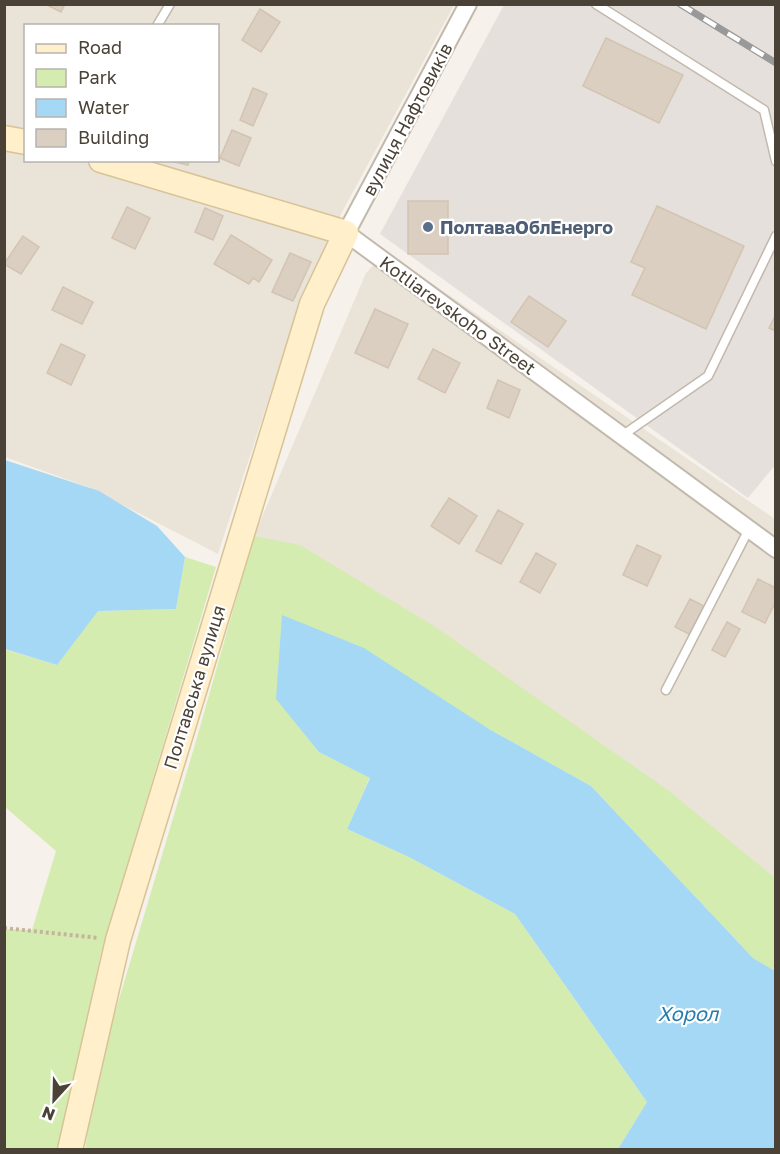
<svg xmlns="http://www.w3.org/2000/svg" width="780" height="1154" viewBox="0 0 780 1154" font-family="'Golos Text',sans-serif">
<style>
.residential{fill:#eae3d8;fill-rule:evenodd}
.industrial{fill:#e5e0db}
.green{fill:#d5ecb1}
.water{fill:#a4d8f5}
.building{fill:#dbcfc1;stroke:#d3c4b1;stroke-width:1.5}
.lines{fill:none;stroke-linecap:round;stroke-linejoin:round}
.lane-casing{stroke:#c2b9ac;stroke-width:11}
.street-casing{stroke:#c2b9ac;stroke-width:20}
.secondary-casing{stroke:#d8c397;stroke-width:27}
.path{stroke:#c5b49c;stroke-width:4;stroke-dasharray:3 3;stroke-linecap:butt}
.lane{stroke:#fff;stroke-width:8}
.street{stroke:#fff;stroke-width:16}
.secondary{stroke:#ffefca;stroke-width:24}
.rail-casing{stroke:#999;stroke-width:7}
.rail{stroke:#fff;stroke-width:4.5;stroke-dasharray:14;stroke-linecap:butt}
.service-dot{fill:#5c6f8a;stroke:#fff;stroke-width:2}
.labels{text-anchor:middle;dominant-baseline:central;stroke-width:4.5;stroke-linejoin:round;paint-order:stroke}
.street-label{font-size:18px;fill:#4a4237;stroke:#fff}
.service-label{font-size:18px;font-weight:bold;fill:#4e5e75;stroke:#fff;text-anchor:start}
.water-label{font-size:20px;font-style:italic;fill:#277cad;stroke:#fff}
</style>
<rect width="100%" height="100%" fill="#f6f1ea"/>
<!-- residential -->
<path class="residential" d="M4,5H454L341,214L296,315L218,554L88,487L5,457ZM26,26H218V160H26Z
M386,252L775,519V878L254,536L366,273Z"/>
<!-- industrial -->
<path class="industrial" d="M504,5H775V465L748,498L380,234Z"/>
<!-- green -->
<path class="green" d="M254,536L300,545L434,626L669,791L775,878V971L753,958L591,786L489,729L319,752L370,777L347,829L409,857L515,914L647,1102L618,1149L85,1150L95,1080L196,741Z
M185,557L216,567L101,953L60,1149H5V929L32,930L56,851L5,807L4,649L57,665L97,611L176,609Z"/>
<!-- water -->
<path class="water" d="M5,460L99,491L157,526L185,557L176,609L98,611L57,665L5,649Z
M282,615L364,648L489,729L591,786L753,958L775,971V1149H618L647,1102L515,914L409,857L347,829L370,778L319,752L276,699Z"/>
<!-- building -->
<path class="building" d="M45,4H65L61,12Z
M260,9L280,22L261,52L242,40Z
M606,38L683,75L659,123L583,86Z
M253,88L267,94L253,126L240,120Z
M232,130L251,138L239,166L220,158Z
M166,160H189L188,165Z
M408,201H448V254H408Z
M657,206L744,246L706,329L632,295L645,268L631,262Z
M127,207L150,218L135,249L112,238Z
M205,208L223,216L213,240L195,232Z
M231,235L272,260L259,282L253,278L249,284L214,264Z
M23,236L39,247L21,274L4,264Z
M290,253L311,262L293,301L272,292Z
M63,287L93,302L82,324L52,310Z
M529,296L566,321L548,347L511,322Z
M375,309L408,324L388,368L355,353Z
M776,314V331L769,328Z
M61,344L85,355L71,385L47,373Z
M433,349L460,363L445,393L418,379Z
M498,380L520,390L509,418L487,408Z
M449,498L477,516L459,544L431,526Z
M498,510L523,524L501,564L476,551Z
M637,545L661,556L647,586L623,575Z
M536,553L556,564L540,593L520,582Z
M758,579L776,588V601L765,623L742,612Z
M690,599L704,606L689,634L675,627Z
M727,622L740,629L725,657L712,650Z"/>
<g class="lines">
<defs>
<path id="lane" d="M596,4L764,110L776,161
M157,26L170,4
M623,435L708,376L776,236
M666,690L749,529"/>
<path id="street" d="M468,4L346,233L776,549"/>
<path id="secondary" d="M4,138L26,142
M70,1150L118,940L312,304L346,233L101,160"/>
</defs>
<!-- lane casing -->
<use href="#lane" class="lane-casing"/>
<!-- street casing -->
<use href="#street" class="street-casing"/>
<!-- secondary casing -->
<use href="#secondary" class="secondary-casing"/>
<!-- path -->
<path class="path" d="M4,928L99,938"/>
<!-- lane -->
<use href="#lane" class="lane"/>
<!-- street -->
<use href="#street" class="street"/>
<!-- secondary -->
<use href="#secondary" class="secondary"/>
<defs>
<path id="rail" d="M680,4L776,63"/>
</defs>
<!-- rail casing -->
<use href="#rail" class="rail-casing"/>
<!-- rail -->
<use href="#rail" class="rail"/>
</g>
<!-- markers -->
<circle class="service-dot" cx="428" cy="227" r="6"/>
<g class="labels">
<!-- street labels -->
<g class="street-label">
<text transform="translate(407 119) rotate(-62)">вулиця Нафтовиків</text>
<text transform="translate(458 315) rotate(36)">Kotliarevskoho Street</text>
<text transform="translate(194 687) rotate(-73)">Полтавська вулиця</text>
</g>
<!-- service labels -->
<g class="service-label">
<text x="440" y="227">ПолтаваОблЕнерго</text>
</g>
<!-- water labels -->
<g class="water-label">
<text x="688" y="1013">Хорол</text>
</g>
</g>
<!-- border -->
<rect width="780" height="1154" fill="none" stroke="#4a4237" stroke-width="12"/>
<!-- legend -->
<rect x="24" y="24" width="195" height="138" fill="#ffffff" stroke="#b7b3af" stroke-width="1.5"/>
<rect x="36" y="44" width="30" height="9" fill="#ffefca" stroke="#b7b3af" stroke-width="1.5"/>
<text x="78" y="54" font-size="18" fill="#4a4237">Road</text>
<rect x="36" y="69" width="30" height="18" fill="#d5ecb1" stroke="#b7b3af" stroke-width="1.5"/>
<text x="78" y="84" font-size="18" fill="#4a4237">Park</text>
<rect x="36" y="99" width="30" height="18" fill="#a4d8f5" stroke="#b7b3af" stroke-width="1.5"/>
<text x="78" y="114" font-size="18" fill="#4a4237">Water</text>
<rect x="36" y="129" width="30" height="18" fill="#dbcfc1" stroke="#b7b3af" stroke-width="1.5"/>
<text x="78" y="144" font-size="18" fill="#4a4237">Building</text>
<!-- north arrow -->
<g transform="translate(54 1100) rotate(202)" stroke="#ffffff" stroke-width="4.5" paint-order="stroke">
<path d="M0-4.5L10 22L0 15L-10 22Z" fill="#4a4237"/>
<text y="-9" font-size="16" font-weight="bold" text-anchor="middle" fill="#4a4237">N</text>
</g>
</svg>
